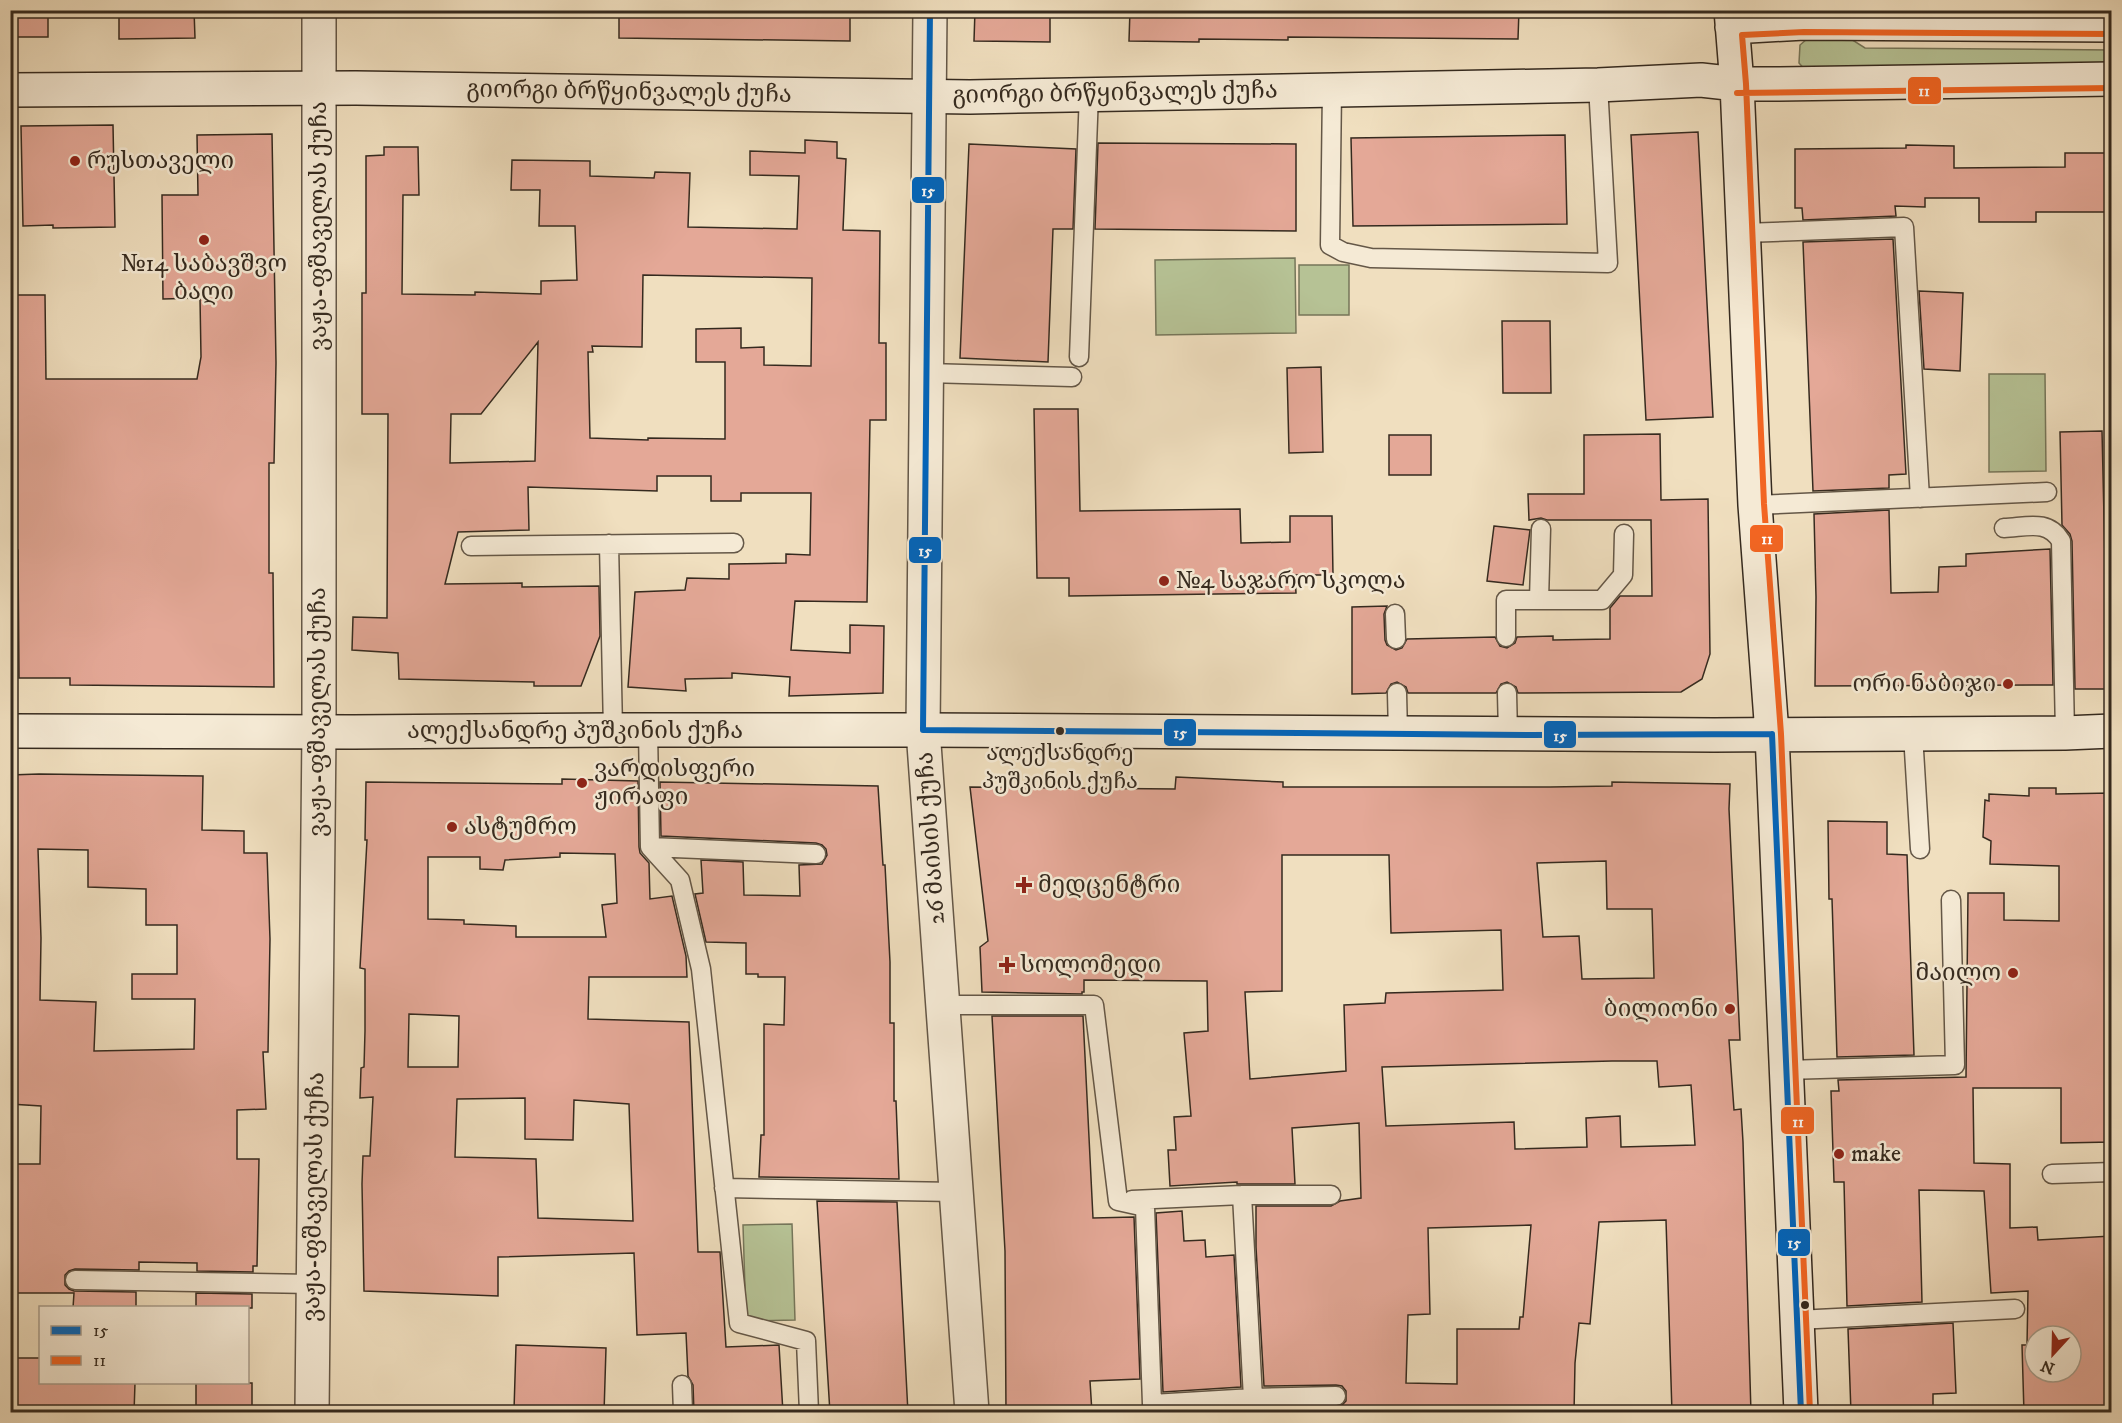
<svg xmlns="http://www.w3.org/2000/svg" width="2122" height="1423" viewBox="0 0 2122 1423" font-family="'IM FELL DW Pica','Noto Serif Georgian',serif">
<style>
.green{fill:#b6c295;stroke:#76765a;stroke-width:1.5}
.building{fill:#e4a897;stroke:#352a1f;stroke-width:1.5;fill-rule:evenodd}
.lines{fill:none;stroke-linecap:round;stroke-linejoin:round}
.lane-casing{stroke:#645747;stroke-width:21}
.street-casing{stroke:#645747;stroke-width:36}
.secondary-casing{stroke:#352a1f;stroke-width:36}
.lane{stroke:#f5ead5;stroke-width:18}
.street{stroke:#f5ead5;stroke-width:33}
.secondary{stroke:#f5ead5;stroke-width:33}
.bus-1-casing{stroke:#f5ead5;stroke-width:10}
.bus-2-casing{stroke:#f5ead5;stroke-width:10}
.bus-1{stroke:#0065bd;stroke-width:6}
.bus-2{stroke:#f26522;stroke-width:6}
.poi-dot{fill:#8f2418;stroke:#f5ead5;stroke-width:2}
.bus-dot{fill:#352a1f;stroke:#f5ead5;stroke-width:2}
.labels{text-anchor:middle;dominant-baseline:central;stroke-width:5;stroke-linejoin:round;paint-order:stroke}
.bus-label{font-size:22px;fill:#352a1f;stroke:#f5ead5}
.street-label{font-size:24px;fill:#352a1f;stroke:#f5ead5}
.poi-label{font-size:24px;fill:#352a1f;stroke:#f5ead5;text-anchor:start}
.line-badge{stroke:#f5ead5;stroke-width:2}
.badge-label{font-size:16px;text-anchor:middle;font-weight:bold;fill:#fff}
</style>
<rect width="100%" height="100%" fill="#f0dfbf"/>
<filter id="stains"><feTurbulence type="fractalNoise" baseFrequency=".00333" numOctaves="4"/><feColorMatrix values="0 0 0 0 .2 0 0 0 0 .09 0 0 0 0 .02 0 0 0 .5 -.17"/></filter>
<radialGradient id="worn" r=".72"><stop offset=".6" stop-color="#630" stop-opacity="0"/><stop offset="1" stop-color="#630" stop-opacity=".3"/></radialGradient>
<!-- green -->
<path class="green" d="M1807,39H1851L1865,48L2112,50L2111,70L1806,71L1799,63L1800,45Z
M1295,258L1296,333L1156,335L1155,260Z
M1299,265H1349V315H1299Z
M1989,374H2045L2046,471L1989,472Z
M792,1224L795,1320L746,1321L743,1225Z"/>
<!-- building -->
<path class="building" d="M10,10H48V37H10Z
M119,10H194L195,38L119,39Z
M619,10H850V41L619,38Z
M975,10H1050V42L974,41Z
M1130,10H1519L1518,39L1288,37V40L1199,39V42L1129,41Z
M113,125L115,227L53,228V225L23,226L21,126Z
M1698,132L1713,417L1646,420L1631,135Z
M272,134L276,363L274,463H269V573H273L274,687L70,685V678H19L18,550H10V409H14L13,350H10L12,295H45L46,379H197L201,357L200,298L163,299L162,195H198L197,135Z
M1565,135L1567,224L1353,226L1351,138Z
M805,140L837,142V158L846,159L843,230L880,231L879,343H886V420H870L867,602L795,601L791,650L850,653V625L884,626L883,693L789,696L790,677L732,673V678L685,679L686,691L628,687L635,592L685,590L687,578L729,579V564L786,563V554L810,555L811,493H741V501H711V476H657V491L528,487L529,530L458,532L445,584L522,583V587L599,586L600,636L581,686H534V682L399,679L398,653L352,650L353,617L387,618L388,414H362V293H366V156L384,155V147H418L419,195H403L402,294L475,295V292L541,294V281L577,280L575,226H539L540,190H511L512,160L590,161V176L654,178L655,172L690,173L688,227L797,229L799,176L750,175V151L805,153ZM643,275L812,278L811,366L764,365V347L741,348V328L696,329V362H725V439L648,438V440L590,438L588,352H593L592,346L642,347ZM538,342L535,461L450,463L451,414H481Z
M1098,143L1296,144V231L1095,229Z
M969,144L1076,149L1073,229H1053L1048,362L960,358Z
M1906,145L1954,146V168L2065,167V153H2112V212H2036V222H1979V198H1925V207L1895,206L1896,216L1803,220L1802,208H1795V149L1906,148Z
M1893,239L1906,474L1889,475V488L1813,491L1803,242Z
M1919,291L1963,293L1960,371L1924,369Z
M1502,321H1550L1551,393H1503Z
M1321,367L1323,452L1289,453L1287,368Z
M1034,409H1078L1080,511L1240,509L1241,543L1290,542V516H1332L1333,575H1295L1296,593L1069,596V578H1037Z
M2102,431L2108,689H2075L2072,541L2070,534L2062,525L2060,432Z
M1660,434L1661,500L1708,499L1710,654L1702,679L1681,692L1518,693L1516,687L1507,682L1501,684L1496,693H1408L1406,687L1397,682L1391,684L1386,693L1352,694V607L1387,606L1384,614L1385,640L1387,645L1396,650L1402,648L1407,639L1495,637L1500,646L1507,648L1515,643L1517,637L1553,636V640L1610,639V608L1620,596H1652L1651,520H1547L1541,518L1529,520L1528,494H1584V435Z
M1389,435H1431V475H1389Z
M1889,510L1891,593L1938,592L1939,567L1966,566V554L2050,549L2053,685L1815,686L1816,597L1814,514Z
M1494,526L1530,530L1523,585L1487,581Z
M39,774L203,776L202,830L244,831V853H267L270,939L268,1052H263L266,1109L237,1110V1159H259L257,1266H253V1272L197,1271V1263L139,1262V1270L75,1269L69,1271L65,1275V1285L69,1289L74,1291L136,1292V1308H73L74,1293H10V1164H40L41,1106L10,1104V775ZM38,849L88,850V887L146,889V925H177V974H132V999H195L194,1049L94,1051L96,1002L40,1000L41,938Z
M1176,777L1283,782V787H1550L1612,786V782L1730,784L1729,809L1740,1040H1729L1734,1110L1741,1109L1743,1142L1751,1413H1672L1666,1220L1599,1222L1590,1324L1579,1323L1575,1363L1574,1413H1224V1411L1253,1409L1336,1407L1342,1405L1346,1401V1391L1342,1386L1336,1385L1264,1386L1256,1247V1206H1331L1340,1201L1361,1198L1359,1123L1292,1128L1295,1184H1237V1182L1170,1186L1168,1150H1176L1174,1117L1191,1116L1184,1033L1208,1031L1207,981L1084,980V992H1082V994L982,992L980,947L988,941L970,787L1175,789ZM1282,855H1389L1391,933L1501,930L1503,990L1386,993L1385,1003L1344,1005L1346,1071L1250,1079L1245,992L1282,991ZM1606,861L1607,909H1652L1654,978L1582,979L1579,936L1543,937L1537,863ZM1612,1061H1657L1659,1087L1691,1085L1695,1145L1621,1147L1620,1116L1586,1118L1587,1147L1515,1149L1514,1122L1386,1126L1382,1067ZM1531,1225L1523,1317H1520L1519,1329H1457V1384L1406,1383L1408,1315L1430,1314L1428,1228Z
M562,779L638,781L639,847L640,853L649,863L650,899L672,896L686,956L687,977H589L588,1019L689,1022L698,1252H720L726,1347L779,1345L783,1413H694L693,1385L688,1376L686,1333L637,1335L634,1253L498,1257V1296L364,1291L362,1184L363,1156H370L373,1097L360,1098L361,1068L364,1067L365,1031V969L360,968L367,840H365L366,782L562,784ZM560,853L615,854L617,903L602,905L606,937H516V926L464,924V920L428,919V857H480V869L503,870L505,860L560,857ZM409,1014L459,1016L458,1067H408ZM525,1098V1139L573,1140L574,1100L629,1104L633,1221L538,1218L536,1159L455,1157L457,1099Z
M660,782L878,786L883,865H885L890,962V1023H894V1101H896L899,1179L759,1177L761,1135H764V1024L784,1025L785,977H758V974H746V943L706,942L695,894L703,893L701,860L743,862L744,895L800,896L799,865L822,864L827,855L826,849L822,845L816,843L661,836Z
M2029,788H2056V794L2112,793V1142L2061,1143V1088H1973L1974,1163L2010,1164V1228L2037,1227L2038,1240L2112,1236V1413H2024L2022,1345H2027L2028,1291L1991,1293L1984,1191L1919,1190L1922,1302L1847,1306L1844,1182H1834L1831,1091H1839L1838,1080L1966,1077L1968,893H2004V920L2059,921V866L1990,864L1991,841L1983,837L1985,800L1989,801V794L2029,796ZM2035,1336H2071V1372H2035Z
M1828,821L1887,822V854L1907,855L1914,1055L1837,1057L1832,899H1829Z
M992,1016H1083L1093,1218L1134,1217L1140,1379L1090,1381L1092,1413H1006L1005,1251Z
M817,1201L897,1202L908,1413H830Z
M1182,1211L1184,1241L1205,1240L1206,1257L1234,1255L1241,1387L1163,1392L1156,1213Z
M196,1293L252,1294V1308H196Z
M1953,1323L1956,1393L1933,1394V1413H1851L1848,1329Z
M516,1345L606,1348L604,1413L514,1410Z
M10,1358H40V1383H135L134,1413H10Z
M196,1383H252V1413H196Z"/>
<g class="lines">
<defs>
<path id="lane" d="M1332,89L1330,245L1343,252L1371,258L1608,263L1598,85
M1744,233L1904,227L1920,498
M1079,357L1089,93
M927,373L1072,377
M1755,505L2047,492
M2004,528C2027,527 2048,519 2061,541L2065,733
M609,544L613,730
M471,546L734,543
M1539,600L1541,529
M1395,614L1396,639
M1506,637V600H1602L1623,575L1624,534
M1397,693L1398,734
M1507,693L1508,734
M648,730L650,847L680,880L701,969L739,1323L806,1341L809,1412
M1913,734L1920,849
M650,847L816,854
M942,1005H1094L1118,1201L1145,1207L1152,1404
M1786,1070L1955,1065L1951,900
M2052,1174L2112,1172
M724,1188L956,1192
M1132,1200L1242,1195H1331
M75,1280L313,1284
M1797,1320L2015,1309
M682,1385L683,1412
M1253,1398L1336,1396
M1154,1412L1152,1404L1253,1398L1242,1195"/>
<path id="street" d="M930,10L923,730L972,1412
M312,1412L319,732V10"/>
<path id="secondary" d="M1731,10L1737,84L1755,505L1772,734L1801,1412
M1732,27L1804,23L2112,25
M10,90L356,88L970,97L1598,85L1701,80L1737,84H1779L2112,79
M10,731L354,732L613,730H923L1714,735L2065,733L2112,731"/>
</defs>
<!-- lane casing -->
<use href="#lane" class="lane-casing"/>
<!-- street casing -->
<use href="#street" class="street-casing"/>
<!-- secondary casing -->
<use href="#secondary" class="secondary-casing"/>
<!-- lane -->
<use href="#lane" class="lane"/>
<!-- street -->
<use href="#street" class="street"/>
<!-- secondary -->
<use href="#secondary" class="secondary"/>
<defs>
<path id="bus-1" d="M923,730L1530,735L1772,734
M923,730L930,10
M1772,734L1801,1412"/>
<path id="bus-2" d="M1737,93L2112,88
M1810,1412L1781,734L1764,504L1746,84L1742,35L1804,32L2112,34"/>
</defs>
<!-- bus-1 casing -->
<use href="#bus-1" class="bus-1-casing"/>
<!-- bus-2 casing -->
<use href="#bus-2" class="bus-2-casing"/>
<!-- bus-1 -->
<use href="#bus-1" class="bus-1"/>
<!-- bus-2 -->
<use href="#bus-2" class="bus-2"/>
</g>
<!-- markers -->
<g class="poi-dot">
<circle cx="75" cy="161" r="6"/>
<circle cx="204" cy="240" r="6"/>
<circle cx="1164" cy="581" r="6"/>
<circle cx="2008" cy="684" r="6"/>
<circle cx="582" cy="783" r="6"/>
<circle cx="452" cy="827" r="6"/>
<path d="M1021 876h6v6h6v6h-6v6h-6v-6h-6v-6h6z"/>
<path d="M1004 956h6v6h6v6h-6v6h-6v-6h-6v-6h6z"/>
<circle cx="2013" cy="973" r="6"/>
<circle cx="1730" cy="1009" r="6"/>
<circle cx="1839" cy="1154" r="6"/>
</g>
<g class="bus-dot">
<circle cx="1060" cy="731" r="5"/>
<circle cx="1805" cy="1305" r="5"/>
</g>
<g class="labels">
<!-- bus labels -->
<g class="bus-label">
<text x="1060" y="753">ალექსანდრე<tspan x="1060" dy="28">პუშკინის ქუჩა</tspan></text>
</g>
<!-- street labels -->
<g class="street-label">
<text transform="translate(629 92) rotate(1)">გიორგი ბრწყინვალეს ქუჩა</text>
<text transform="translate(1115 93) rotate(-1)">გიორგი ბრწყინვალეს ქუჩა</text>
<text transform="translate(319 226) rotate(-90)">ვაჟა-ფშაველას ქუჩა</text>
<text transform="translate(318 712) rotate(-90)">ვაჟა-ფშაველას ქუჩა</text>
<text x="575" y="731">ალექსანდრე პუშკინის ქუჩა</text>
<text transform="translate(931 838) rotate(-94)">26 მაისის ქუჩა</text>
<text transform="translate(314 1197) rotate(-89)">ვაჟა-ფშაველას ქუჩა</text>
</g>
<!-- poi labels -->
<g class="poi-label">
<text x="87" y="161">რუსთაველი</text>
<text x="204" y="264" text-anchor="middle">№14 საბავშვო<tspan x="204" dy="28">ბაღი</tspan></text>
<text x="1176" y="581">№4 საჯარო სკოლა</text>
<text x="1996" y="684" text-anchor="end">ორი ნაბიჯი</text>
<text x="594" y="769">ვარდისფერი<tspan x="594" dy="28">ჟირაფი</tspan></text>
<text x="464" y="827">ასტუმრო</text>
<text x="1038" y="885">მედცენტრი</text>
<text x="1020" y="965">სოლომედი</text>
<text x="2001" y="973" text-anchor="end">მაილო</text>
<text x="1718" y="1009" text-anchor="end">ბილიონი</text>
<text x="1851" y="1154">make</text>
</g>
</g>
<g class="line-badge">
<rect x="1907" y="76" width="35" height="29" rx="6" fill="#f26522"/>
<rect x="911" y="176" width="34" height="28" rx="6" fill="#0065bd"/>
<rect x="1749" y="524" width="35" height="29" rx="6" fill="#f26522"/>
<rect x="908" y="536" width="34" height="28" rx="6" fill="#0065bd"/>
<rect x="1163" y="718" width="34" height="29" rx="6" fill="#0065bd"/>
<rect x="1543" y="720" width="34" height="29" rx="6" fill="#0065bd"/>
<rect x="1780" y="1106" width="35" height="29" rx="6" fill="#f26522"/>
<rect x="1777" y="1228" width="34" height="29" rx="6" fill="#0065bd"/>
</g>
<g class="badge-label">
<text x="1924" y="96">11</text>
<text x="928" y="196">15</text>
<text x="1767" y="544">11</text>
<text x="925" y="556">15</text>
<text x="1180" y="738">15</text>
<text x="1560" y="741">15</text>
<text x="1798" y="1127">11</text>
<text x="1794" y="1248">15</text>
</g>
<!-- margin -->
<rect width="2122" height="1423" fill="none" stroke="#f0dfbf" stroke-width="36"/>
<rect x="12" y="12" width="2098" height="1399" fill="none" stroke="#352a1f" stroke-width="3"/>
<rect x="18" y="18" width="2086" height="1387" fill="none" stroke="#352a1f" stroke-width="1.5"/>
<!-- legend -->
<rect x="39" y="1306" width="210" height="78" fill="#f5ead5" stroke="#a89d8c" stroke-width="1.5"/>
<rect x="51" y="1326" width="30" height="9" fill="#0065bd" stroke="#a89d8c" stroke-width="1.5"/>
<text x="93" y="1336" font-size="18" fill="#352a1f">15</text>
<rect x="51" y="1356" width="30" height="9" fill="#f26522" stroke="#a89d8c" stroke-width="1.5"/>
<text x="93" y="1366" font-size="18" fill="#352a1f">11</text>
<!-- north arrow -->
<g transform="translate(2053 1354) rotate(202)"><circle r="28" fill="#f5ead5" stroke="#a89d8c" stroke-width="1.5"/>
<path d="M0-4.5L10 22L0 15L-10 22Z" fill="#8f2418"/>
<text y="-9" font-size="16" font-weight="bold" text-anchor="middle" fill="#352a1f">N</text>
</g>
<rect width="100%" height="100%" filter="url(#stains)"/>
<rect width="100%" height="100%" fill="url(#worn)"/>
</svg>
